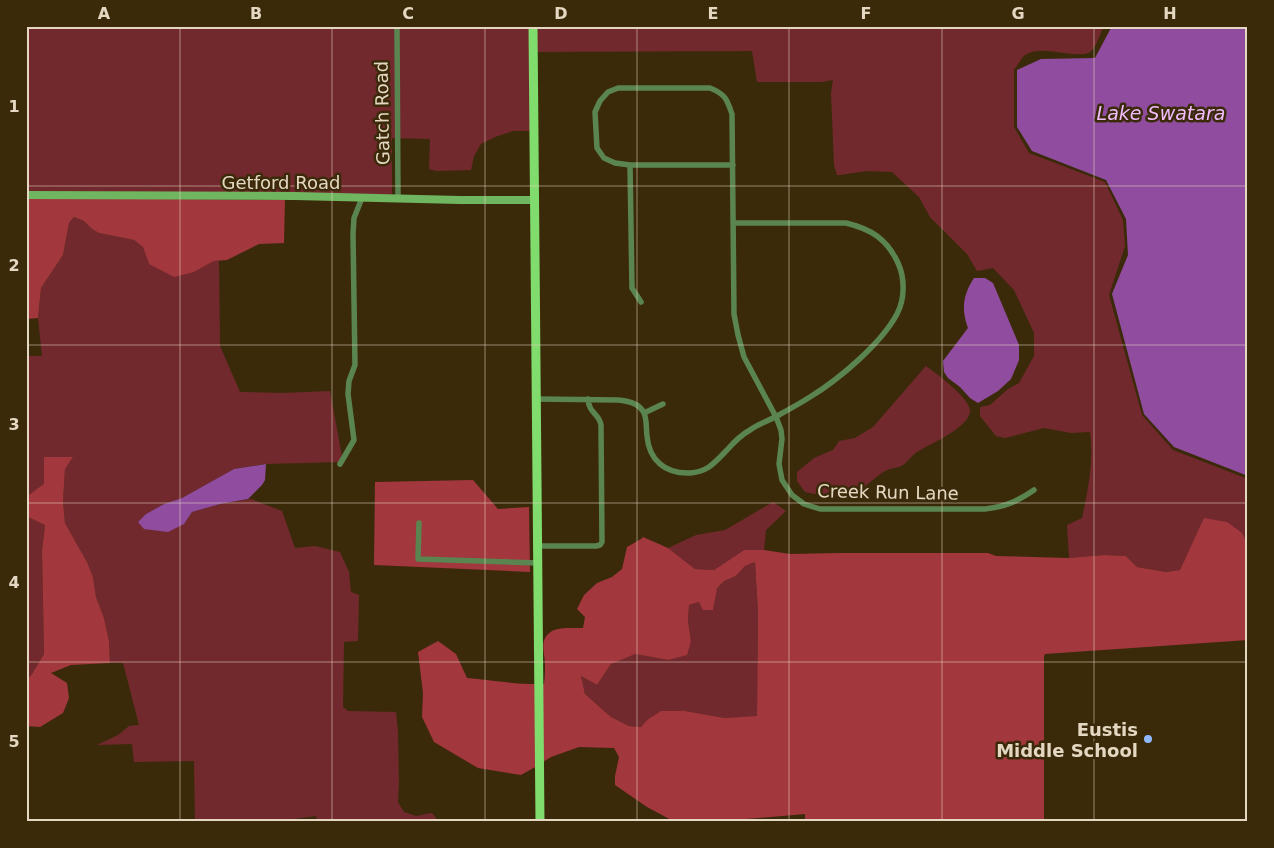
<svg xmlns="http://www.w3.org/2000/svg" width="1274" height="848" viewBox="0 0 1274 848" font-family="'DejaVu Sans',sans-serif">
<style>
.green{fill:#72292d}
.forest{fill:#a2373e;fill-rule:evenodd}
.water{fill:#904d9f}
.lines{fill:none;stroke-linecap:round;stroke-linejoin:round}
.street{stroke:#5a8550;stroke-width:5.5}
.secondary{stroke:#70b661;stroke-width:8}
.primary{stroke:#80dc6d;stroke-width:9}
.grid{fill:none;stroke:#e5d8c2;stroke-width:1;stroke-opacity:0.55}
.poi-dot{fill:#8fb8fd;stroke:#3b2a0a;stroke-width:2}
.labels{text-anchor:middle;dominant-baseline:central;stroke-width:5;stroke-linejoin:round;paint-order:stroke}
.street-label{font-size:18px;fill:#e5d8c2;stroke:#3b2a0a}
.poi-label{font-size:18px;font-weight:bold;fill:#e5d8c2;stroke:#3b2a0a;text-anchor:end}
.water-label{font-size:19px;font-style:italic;fill:#f0bcfc;stroke:#3b2a0a}
.neatline{fill:none;stroke:#e5d8c2;stroke-width:2}
.grid-label{font-size:16px;text-anchor:middle;font-weight:bold;fill:#e5d8c2}
</style>
<rect width="100%" height="100%" fill="#3b2a0a"/>
<!-- green -->
<path class="green" d="M26,26H530L531,131H513L495,137L481,144L474,156L471,170L436,171L429,169L430,139L392,138V195L26,191Z
M536,26H1104C1099,34 1097,49 1088,53C1086,54 1083,54 1081,54C1064,56 1037,44 1023,57C1020,60 1018,66 1014,69V127L1029,153L1105,182L1123,220L1125,246L1109,295L1142,415L1173,450L1248,479V544L1242,533L1205,519L1180,570L1166,572L1137,567L1126,556L1104,555L1069,558L1067,525L1082,518C1088,491 1094,459 1090,432L1071,433L1044,428L1005,438L996,436L980,416V407L990,405L1008,389L1019,383L1034,356V333L1014,290L993,268L977,271L967,254L930,217L919,197L892,172L867,171L840,175H837L834,165L831,93L833,80L822,82H757L752,51L536,52Z
M74,217L84,221L92,229L99,233L134,240L143,246L149,264L194,272L214,261H219L220,346L240,392L283,393L330,391L343,462L264,464L234,469L182,498L164,504L146,514L138,522L184,524L192,512L220,504L251,499L282,511L295,548L315,546L340,552L349,572L351,592L359,595L358,641L344,642L343,707L348,711L396,712L398,732L399,784L398,802L404,812L416,816L432,813L439,822H317L316,816L294,819L293,822H195L194,761L134,762L132,744L97,745L118,735L129,726L139,725L123,663H110L109,641L104,618L96,597L93,577L87,562L65,523L63,501L65,468L73,458L44,485L26,497V356H42L38,318L41,288L63,255L69,223Z
M926,366C937,374 970,398 970,411C970,427 930,444 917,452C912,455 908,461 903,465C898,468 891,468 885,471C876,476 858,494 851,495C839,498 818,495 805,492L797,481V472L814,458L833,450L839,441L855,438L873,427Z
M773,502L786,511L766,530L764,550H744L714,570L695,569L668,548L696,535L725,530Z
M26,516L45,524L42,551L44,654L32,674L26,681V639H28V560H26Z
M755,562L758,612L757,717L725,718L685,711L647,720L641,727L629,726L611,717L585,694L581,676L597,685L611,664L623,657L635,654L668,660L691,641L688,621L689,605L699,602L713,610L716,588L724,581L736,576L745,566Z"/>
<!-- forest -->
<path class="forest" d="M26,198L285,200L284,243L259,244L227,260L214,261L194,272L174,277L149,264L143,247L134,240L99,233L92,229L84,221L74,217L69,223L63,255L41,288L38,318L26,319Z
M44,457H73L65,469L63,501L65,523L87,562L93,577L96,597L104,618L109,641L110,663L71,665L51,673L67,683L69,698L63,713L40,727L26,726V681L32,674L44,654L42,551L45,525L26,516V497L44,484Z
M473,480L498,509L529,507L530,572L374,565L375,482Z
M1204,518L1227,522L1242,533L1248,544V640L1045,654L1044,656V822H805V814L711,822H675L647,807L615,785V776L619,757L614,748L579,747L551,757L543,762L542,684H544C545,677 545,670 545,664C545,652 538,640 552,631C558,627 576,628 583,628L585,617L577,609L584,595L597,583L612,577L622,569L627,547L641,539L643,537L668,548L695,569L714,570L744,550H764L790,554L840,553H988L996,556L1068,558L1104,555L1126,556L1137,567L1166,572L1180,570ZM755,562L758,612L757,716L725,718L685,711H661L647,720L641,727L629,726L611,717L585,694L581,676L597,685L611,664L635,654L668,660L687,655L691,641L688,621L689,605L699,602L703,610H713L717,588L724,581L736,576L745,566Z
M438,641L456,654L467,678C490,680 513,684 536,684L537,766L521,775L478,768L434,742L422,717L423,693L418,652Z"/>
<!-- water -->
<path class="water" d="M1112,26H1248V476L1174,447L1144,414L1112,294L1128,255L1126,219L1106,180L1032,151L1017,127V70L1041,59L1095,58Z
M974,278H985L993,283L1019,345V360L1011,379L998,391L978,403L970,398L960,387L948,378L944,372L943,361L968,328C961,309 963,295 974,278Z
M266,464L265,480L262,485L248,499L220,504L192,512L184,524L168,532L144,529L138,522L146,514L164,504L182,498L234,469Z"/>
<g class="lines">
<!-- street -->
<path class="street" d="M397,26L398,199
M630,165L632,288L641,302
M733,165H630L615,163L604,158L597,148L595,112L600,101L608,92L618,88H710C725,94 727,99 732,114L734,314L738,335L744,357L776,417L781,430L782,439L779,464L782,480L792,495L804,504L820,509H985C1005,507 1018,501 1034,490
M537,399L618,400C628,401 639,403 644,413C647,420 646,428 647,436C649,460 665,474 690,473C708,472 715,462 727,450C734,442 741,435 750,430C758,424 768,421 777,416C788,410 799,404 810,397C838,380 881,344 897,314C905,299 905,278 898,263C887,239 871,229 846,223H733
M644,413L663,404
M340,464L354,440L348,394L349,381L355,365L353,234L354,218L362,198
M419,523L418,559L538,563
M538,546H596L600,545L602,542L601,425C599,413 589,414 588,399"/>
<!-- secondary -->
<path class="secondary" d="M26,195L295,196L460,200H535"/>
<!-- primary -->
<path class="primary" d="M533,26L540,822"/>
</g>
<!-- grid -->
<path class="grid" d="M180,26V822M332,26V822M485,26V822M637,26V822M789,26V822M942,26V822M1094,26V822M26,186H1248M26,345H1248M26,503H1248M26,662H1248"/>
<!-- markers -->
<circle class="poi-dot" cx="1148" cy="739" r="5"/>
<g class="labels">
<!-- street labels -->
<g class="street-label">
<text transform="translate(382 113) rotate(-91)">Gatch Road</text>
<text x="281" y="182">Getford Road</text>
<text transform="translate(888 492) rotate(1)">Creek Run Lane</text>
</g>
<!-- poi labels -->
<g class="poi-label">
<text x="1138" y="729">Eustis<tspan x="1138" dy="21">Middle School</tspan></text>
</g>
<!-- water labels -->
<g class="water-label">
<text x="1161" y="113">Lake Swatara</text>
</g>
</g>
<!-- border -->
<rect width="1274" height="848" fill="none" stroke="#3b2a0a" stroke-width="55"/>
<rect x="28" y="28" width="1218" height="792" class="neatline"/>
<g class="grid-label">
<text x="104" y="19">A</text>
<text x="256" y="19">B</text>
<text x="408" y="19">C</text>
<text x="561" y="19">D</text>
<text x="713" y="19">E</text>
<text x="866" y="19">F</text>
<text x="1018" y="19">G</text>
<text x="1170" y="19">H</text>
<text x="14" y="112">1</text>
<text x="14" y="271">2</text>
<text x="14" y="430">3</text>
<text x="14" y="588">4</text>
<text x="14" y="747">5</text>
</g>
</svg>
